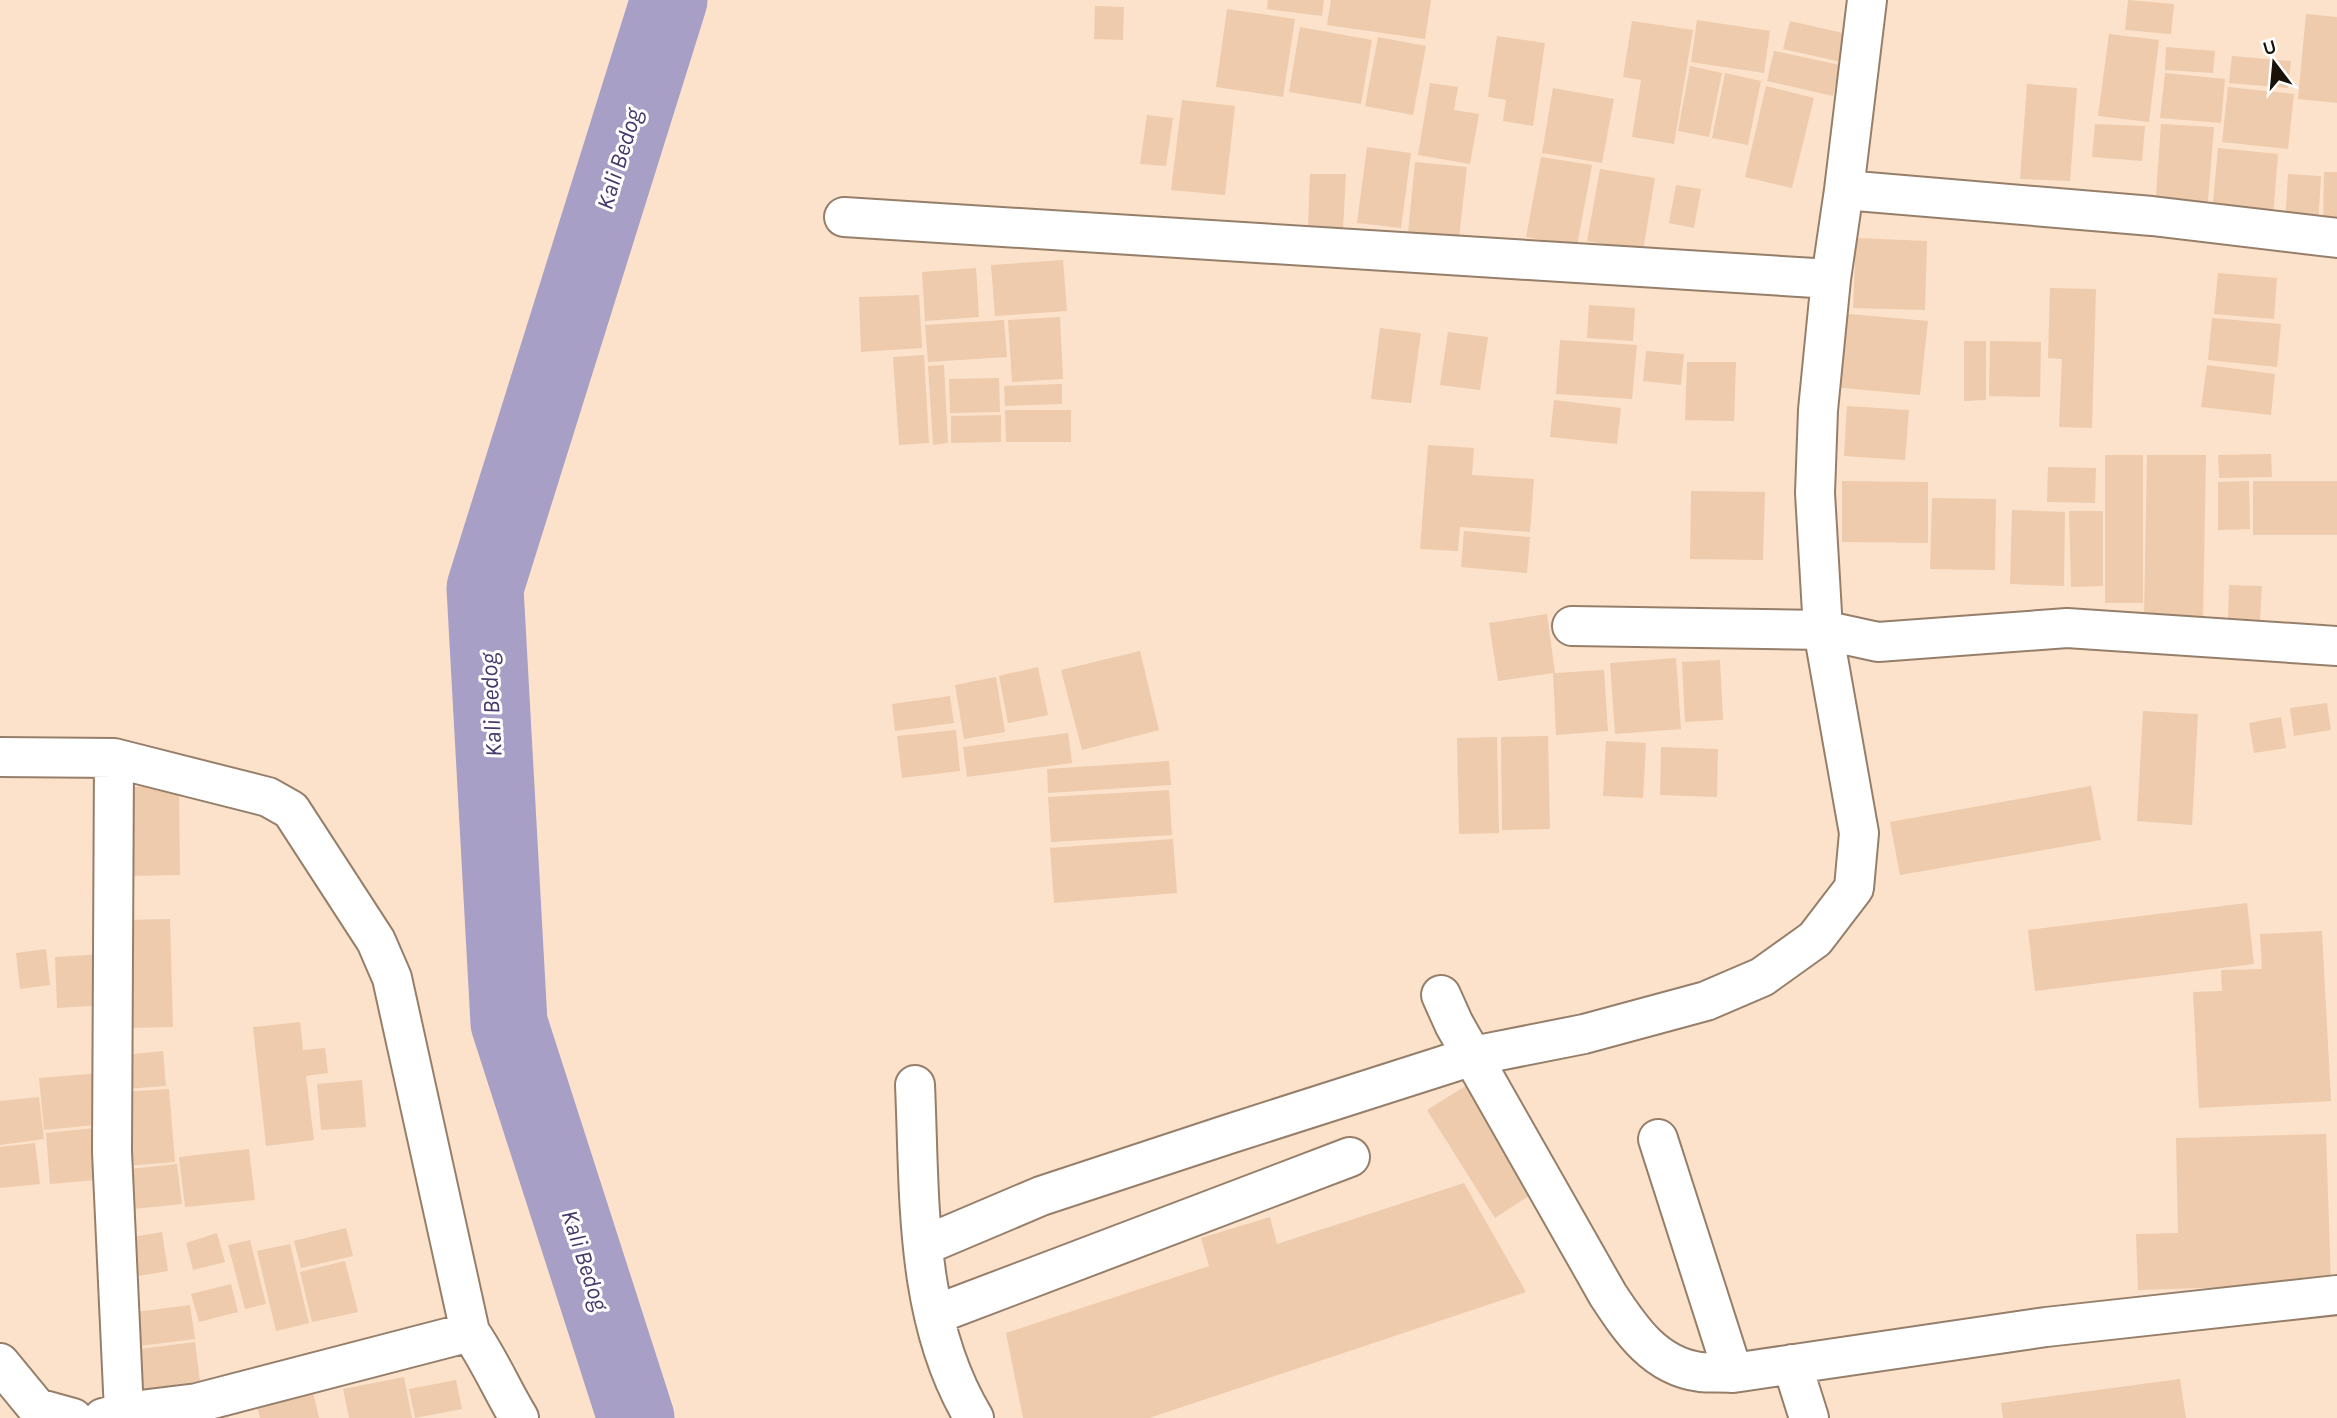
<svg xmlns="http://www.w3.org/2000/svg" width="2337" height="1418" viewBox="0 0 2337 1418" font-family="Karla,sans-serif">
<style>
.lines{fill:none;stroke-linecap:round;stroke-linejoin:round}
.river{stroke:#a89fc6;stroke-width:77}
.building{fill:#edcbac}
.minor-casing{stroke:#967f6a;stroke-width:42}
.minor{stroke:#fff;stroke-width:38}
.labels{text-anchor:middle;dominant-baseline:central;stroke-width:6;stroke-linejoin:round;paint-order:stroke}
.water-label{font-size:24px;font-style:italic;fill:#47396c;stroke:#fff}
</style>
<rect width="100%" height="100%" fill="#fce2cb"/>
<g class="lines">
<!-- river -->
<path class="river" d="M636,1418L509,1023L485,588L669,0"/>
</g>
<!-- building -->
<path class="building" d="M1268,0H1324L1322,16L1267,9Z
M1331,0H1431L1425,39L1327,25Z
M2128,0L2174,4L2171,34L2125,30Z
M1095,6L1124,7L1123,40L1094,39Z
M1227,9L1295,19L1283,97L1216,87Z
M2306,14L2337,17V103L2298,99Z
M1697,20L1770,31L1764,73L1691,62Z
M1632,21L1693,30L1674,144L1632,137L1641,80L1623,77Z
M1790,21L1847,34L1841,62L1783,49Z
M1300,27L1372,40L1361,104L1289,92Z
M2109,34L2159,40L2149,122L2098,116Z
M1497,36L1545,43L1533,126L1503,121L1506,100L1488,97Z
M1378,37L1426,46L1413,115L1365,106Z
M2166,47L2215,51L2213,73L2165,70Z
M1774,51L1840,65L1833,96L1767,81Z
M2232,56L2291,61L2288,88L2229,83Z
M1690,66L1722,73L1709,137L1678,131Z
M1725,73L1761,81L1748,145L1712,138Z
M2165,73L2225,79L2221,123L2160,118Z
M1430,83L1458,87L1454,110L1479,114L1470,164L1418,155Z
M2027,84L2077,88L2070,181L2020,179Z
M1766,86L1814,98L1792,188L1745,177Z
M2228,87L2294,94L2288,149L2222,142Z
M1553,88L1614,99L1602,163L1542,153Z
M1182,100L1235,106L1225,195L1171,190Z
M1147,115L1173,118L1166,166L1140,164Z
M2095,124L2145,126L2142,161L2092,157Z
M2161,124L2214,127L2207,213L2155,209Z
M1367,147L1411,153L1401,228L1357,223Z
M2218,148L2278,154L2273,218L2212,213Z
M1541,157L1592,165L1577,246L1526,237Z
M1415,162L1467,167L1459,238L1408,233Z
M1600,169L1655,178L1643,251L1587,241Z
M2324,172H2337V226H2323Z
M1310,174H1346L1343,229L1308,228Z
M2288,174L2321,176L2318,226L2285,224Z
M1676,185L1701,189L1694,228L1669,223Z
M1856,238L1927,241L1925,310L1853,308Z
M1063,260L1067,311L995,316L991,265Z
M976,268L979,317L925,321L922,272Z
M2218,273L2277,278L2274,319L2214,314Z
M2050,288L2096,289L2092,428L2059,427L2062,359L2048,358Z
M919,295L922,348L861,352L859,297Z
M1589,305L1635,308L1633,341L1587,338Z
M1838,313L1928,321L1920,395L1831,387Z
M1060,317L1063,379L1012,382L1008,320Z
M2212,318L2281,324L2277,367L2208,360Z
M1004,320L1007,357L928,362L925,325Z
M1380,328L1421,333L1411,403L1371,399Z
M1448,332L1488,337L1480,390L1440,385Z
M1560,340L1637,345L1632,399L1556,394Z
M1964,341H1986V400L1964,401Z
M1990,341L2041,342L2040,397L1989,396Z
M1646,351L1684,354L1681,385L1643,381Z
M924,355L929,443L899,445L893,357Z
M1687,362H1736L1734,421L1685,420Z
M944,365L948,443L933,445L928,366Z
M2207,365L2275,374L2271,415L2201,407Z
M999,378L1000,412L950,413L949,379Z
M1062,384V404L1005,406L1004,386Z
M1554,400L1621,408L1617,444L1550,437Z
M1847,406L1909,410L1905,460L1844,456Z
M1005,410H1071V442H1006Z
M1001,415V442L951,443V416Z
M1428,445L1474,448L1472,475L1534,479L1530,532L1460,527L1458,551L1420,549Z
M2271,454L2272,477L2219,478L2218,455Z
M2105,455H2143V603H2105Z
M2147,455H2206L2203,618L2144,617Z
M2048,467L2096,468L2095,503L2047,502Z
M1842,481L1928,482V543L1842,542Z
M2249,481L2250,529L2218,530V482Z
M2253,481H2337V535H2253Z
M1691,491L1765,492L1763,560L1690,559Z
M1932,498L1996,499L1995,570L1930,569Z
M2012,510L2065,512L2064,586L2010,584Z
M2069,511H2103V586L2071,587Z
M1464,531L1530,537L1527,573L1461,567Z
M2229,585L2262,586L2260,620L2228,618Z
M1547,614L1555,673L1604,670L1608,731L1556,735L1553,673L1498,681L1489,623Z
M1140,651L1159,730L1082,750L1061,670Z
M1676,658L1681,729L1615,734L1610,663Z
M1720,660L1723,720L1685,722L1682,662Z
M1038,667L1048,715L1008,723L999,676Z
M996,677L1005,732L964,739L955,685Z
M950,696L954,723L895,731L892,704Z
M2327,703L2331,730L2294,736L2290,708Z
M2143,711L2198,714L2192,825L2137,821Z
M2281,717L2286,748L2254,753L2249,723Z
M956,730L960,771L902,778L897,736Z
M1068,733L1072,763L967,777L963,747Z
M1548,736L1550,829L1502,830L1501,737Z
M1497,737L1499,833L1459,834L1457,738Z
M1606,741L1646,743L1643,798L1603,796Z
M1661,747L1718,749L1717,797L1660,795Z
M1169,761L1171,785L1048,793L1047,769Z
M179,786L180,875L129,876L128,787Z
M2091,786L2101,840L1900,875L1890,822Z
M1169,790L1172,835L1051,842L1048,797Z
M1173,839L1177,893L1054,903L1050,848Z
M2247,903L2254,964L2035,991L2028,930Z
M170,919L173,1027L127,1028L124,920Z
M2322,931L2331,1101L2199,1108L2193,992L2222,991L2221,970L2262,969L2260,934Z
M46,949L50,985L20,989L16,953Z
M102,954L106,1005L57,1008L55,957Z
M300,1022L303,1050L325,1048L328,1073L306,1076L314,1140L266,1146L253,1027Z
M163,1051L166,1086L125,1089L123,1055Z
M101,1073L105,1124L44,1130L39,1078Z
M362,1080L366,1127L321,1130L317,1084Z
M1467,1085L1535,1192L1495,1218L1427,1110Z
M169,1089L175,1162L126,1166L120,1092Z
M39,1097L44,1139L0,1145V1101Z
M103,1127L108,1179L50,1184L46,1133Z
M2326,1134L2331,1284L2138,1290L2136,1234L2178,1233L2176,1138Z
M35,1143L40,1184L0,1188V1147Z
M249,1149L255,1200L185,1207L179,1157Z
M177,1164L182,1204L124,1210L120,1170Z
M1464,1183L1526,1292L1149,1418H1023L1006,1333L1209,1266L1201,1238L1270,1217L1277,1244Z
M346,1228L353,1256L301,1268L294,1241Z
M162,1232L168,1271L132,1277L126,1238Z
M217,1233L225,1262L193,1270L186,1243Z
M250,1240L266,1304L245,1309L228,1245Z
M290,1244L309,1323L276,1331L257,1251Z
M345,1261L358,1312L312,1322L300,1272Z
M231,1284L238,1312L199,1322L191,1294Z
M190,1305L195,1339L132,1347L128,1313Z
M195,1342L200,1381L138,1390L132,1350Z
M404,1377L412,1418H349L343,1389Z
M2180,1379L2186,1418H2003L2001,1403Z
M456,1380L462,1409L415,1418L409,1389Z
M311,1383L319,1418H260L254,1396Z"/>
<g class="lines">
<defs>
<path id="minor" d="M1867,0L1844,190L1831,279L1818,410L1815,493L1823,630L1878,642L2067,628L2337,646
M1844,190L2152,216L2337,238
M844,217L1831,279
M0,757L114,758L268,797L291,810L376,941L392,978L470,1332C489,1359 502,1390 519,1418
M114,758L112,1152L124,1412
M1441,995L1454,1024L1608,1295C1631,1330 1655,1366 1700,1372C1711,1373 1722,1372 1733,1373L2046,1327L2337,1295
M915,1085C920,1196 914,1319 974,1418
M1658,1139L1733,1373
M923,1246L1041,1196L1229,1134L1473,1056L1584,1034L1706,1001L1762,977L1815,939L1854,888L1859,833L1823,630L1572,626
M934,1315L1350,1157
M0,1363L37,1408L73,1418
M1792,1364L1809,1418
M103,1418L124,1412L197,1403L470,1332"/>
</defs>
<!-- minor casing -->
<use href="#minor" class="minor-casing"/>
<!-- minor -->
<use href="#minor" class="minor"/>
</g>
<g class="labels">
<!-- water labels -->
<g class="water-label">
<text transform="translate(619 159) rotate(-73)">Kali Bedog</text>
<text transform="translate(491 705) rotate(-93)">Kali Bedog</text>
<text transform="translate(585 1260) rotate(72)">Kali Bedog</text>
</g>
</g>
<!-- north arrow -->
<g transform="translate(2274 63) rotate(344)" stroke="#ffffff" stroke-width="5" paint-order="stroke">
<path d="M0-5L12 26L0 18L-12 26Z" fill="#1a1209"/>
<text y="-10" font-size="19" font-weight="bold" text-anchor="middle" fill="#1a1209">U</text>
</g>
</svg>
